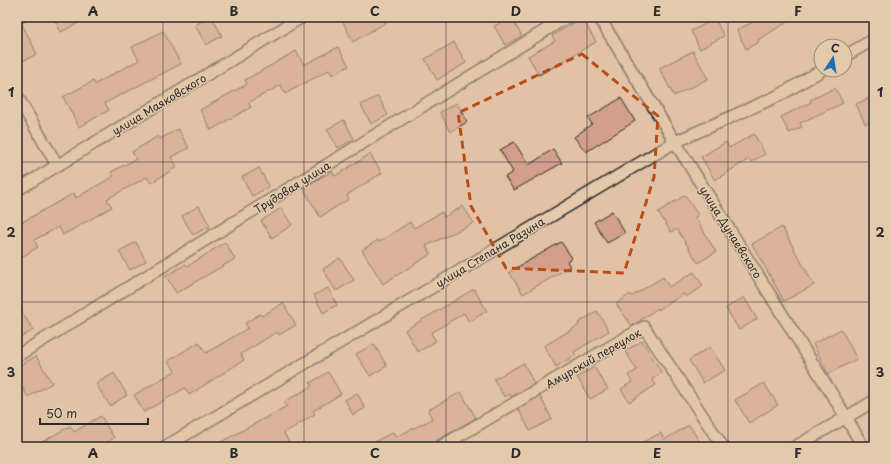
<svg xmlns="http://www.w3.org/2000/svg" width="891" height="464" viewBox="0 0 891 464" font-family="'Playpen Sans',sans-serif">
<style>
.building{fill:#d39f8c;stroke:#2b2b2b}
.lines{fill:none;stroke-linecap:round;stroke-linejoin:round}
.street-casing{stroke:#2b2b2b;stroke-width:14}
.street{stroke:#e4caac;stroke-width:11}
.marked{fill:none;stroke:#b94e14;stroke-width:3;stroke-dasharray:8 5;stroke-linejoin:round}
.grid{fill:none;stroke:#2b2b2b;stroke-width:1;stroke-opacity:0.55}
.labels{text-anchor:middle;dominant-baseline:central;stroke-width:3;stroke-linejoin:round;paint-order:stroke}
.street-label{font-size:11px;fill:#2b2b2b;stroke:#e4caac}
.neatline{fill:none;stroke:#2b2b2b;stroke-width:1.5}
.grid-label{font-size:13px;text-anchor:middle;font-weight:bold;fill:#2b2b2b}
</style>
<rect width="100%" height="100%" fill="#e2c2a6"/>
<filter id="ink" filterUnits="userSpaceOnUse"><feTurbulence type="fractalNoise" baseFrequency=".025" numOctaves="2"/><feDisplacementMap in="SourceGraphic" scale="8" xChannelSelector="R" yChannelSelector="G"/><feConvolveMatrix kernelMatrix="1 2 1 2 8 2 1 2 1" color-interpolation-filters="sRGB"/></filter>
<g filter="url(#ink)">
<!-- building -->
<path class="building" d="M53,17H90L61,32Z
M210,17H212L222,36L206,45L195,25Z
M353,17H395L353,42L343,22Z
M511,17L522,36L505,45L494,26Z
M762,17H795L758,40L759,42L746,49L737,30Z
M582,18L596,42L539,75L528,56L555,41L552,36Z
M715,19L724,36L700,49L691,31Z
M22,24L37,54L17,64V26Z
M163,31L181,64L105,103L109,110L79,127L63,97L93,81L95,84L139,60L132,47Z
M454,42L466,63L437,80L425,59Z
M338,47L349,66L332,75L329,70L285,94L281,85L248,103L251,107L211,130L200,110L247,84L245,80L296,51L304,65Z
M693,51L708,79L674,96L659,68Z
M835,88L843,103L800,123L802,127L789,133L781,117L811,102L810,100Z
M378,96L388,115L371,124L361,105Z
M874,96V120L865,124L856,104Z
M621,98L635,121L586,152L574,137L592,124L588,118Z
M457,103L467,122L450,132L440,112Z
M344,120L354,139L338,148L327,129Z
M178,129L189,148L171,157L177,167L151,183L147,177L107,199L112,207L63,235L59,227L34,240L38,247L17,260V225L74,193L76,198L114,176L111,172L136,159L132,152L158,136L160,139Z
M754,134L765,154L751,162L749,159L715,180L701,157L726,142L729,148Z
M514,142L529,165L553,149L562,163L514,190L505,177L513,172L500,150Z
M370,154L382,173L347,195L349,199L320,217L303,188L332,171L335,176Z
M259,168L269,187L252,196L242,177Z
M685,195L698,215L695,217L716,252L698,263L677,229L671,232L658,212Z
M199,206L210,226L193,235L182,216Z
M463,206L474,223L426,246L431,254L383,284L362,250L378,240L379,242L410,222L414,228L442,212L444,217Z
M281,208L292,225L272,238L261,221Z
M612,211L625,233L607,243L594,222Z
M782,227L814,285L784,301L752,244Z
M136,242L146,261L130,270L119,251Z
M225,242L235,259L176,293L166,276L186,264L188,266Z
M561,242L572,258L567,261L570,267L523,294L509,272Z
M340,258L354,280L336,291L323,269Z
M694,272L703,286L686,297L684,294L658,310V308L632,326L616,304L630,294L632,296L663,277L669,287Z
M328,288L337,305L323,313L314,295Z
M474,289L487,311L469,322L464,313L431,333L436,341L418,352L405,330Z
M744,297L757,319L739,330L726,308Z
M283,303L296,325L279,335L277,332L241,354L244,360L189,395L185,388L144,412L134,395L175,371L168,361L199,342L206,353L248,328L245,323L260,314L262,316Z
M17,304L33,330L17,340Z
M597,311L609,331L574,352L576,355L556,367L544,346L579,325L578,323Z
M841,329L857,359L828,374L813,344Z
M642,341L662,373L652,379L656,385L629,402L621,389L632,382L628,375L637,370L625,351Z
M374,344L387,366L370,376L356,354Z
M710,347L725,370L703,383L689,360Z
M36,356L52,383L28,397L17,379V367Z
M524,363L534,384L511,397L510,394L504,397L494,379Z
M594,367L608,389L590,399L577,377Z
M328,372L341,394L313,411L315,414L284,433L290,444L284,447H212L287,406L284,402L312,386L310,383Z
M114,373L127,395L110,406L96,384Z
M764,383L778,405L749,423L735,400Z
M461,392L476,418L436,441L433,446L365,447L393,432L396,437L432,419L428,410Z
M357,393L365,408L353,415L345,400Z
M540,396L552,419L530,431L518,409Z
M101,416L114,438L99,447H33L70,426L74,432Z
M689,425L703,447H633L661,433L664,440Z"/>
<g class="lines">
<defs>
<path id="street" d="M599,17L675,142L846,417L863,447
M17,19L20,17
M845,56L874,39
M17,96L57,165
M17,190L302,17
M17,356L567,17
M165,447L675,142L780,95L822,70
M440,447L644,327L723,447
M795,447L874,401"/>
</defs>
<!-- street casing -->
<use href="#street" class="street-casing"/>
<!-- street -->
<use href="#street" class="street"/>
</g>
</g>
<!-- marked area -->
<path d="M0 0H891V464H0ZM582,54L658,116L654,177L624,273L506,268L471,206L458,113Z" fill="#e2c2a6" fill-opacity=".55" fill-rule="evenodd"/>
<path class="marked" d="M582,54L658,116L654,177L624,273L506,268L471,206L458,113Z"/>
<!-- grid -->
<path class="grid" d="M163,17V447M304,17V447M446,17V447M587,17V447M728,17V447M17,162H874M17,302H874"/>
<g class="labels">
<!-- street labels -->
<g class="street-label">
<text transform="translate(159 104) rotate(-31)">улица Маяковского</text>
<text transform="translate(292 187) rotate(-32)">Трудовая улица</text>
<text transform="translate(731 232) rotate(58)">улица Дунаевского</text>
<text transform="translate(490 252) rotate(-31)">улица Степана Разина</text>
<text transform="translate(593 358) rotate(-30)">Амурский переулок</text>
</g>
</g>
<!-- margin -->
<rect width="891" height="464" fill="none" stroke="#e4caac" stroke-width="44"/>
<!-- north arrow -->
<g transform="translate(833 58) rotate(12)"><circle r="19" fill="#e4caac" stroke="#9a8a78"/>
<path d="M0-3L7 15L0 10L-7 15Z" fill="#1f6fb2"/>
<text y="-6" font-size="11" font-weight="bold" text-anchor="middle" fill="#2b2b2b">С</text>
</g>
<!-- scale -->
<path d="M40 418v6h108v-6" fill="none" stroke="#2b2b2b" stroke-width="2"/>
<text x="46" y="418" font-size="12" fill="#2b2b2b" stroke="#e4caac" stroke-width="3" paint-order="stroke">50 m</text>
<rect x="22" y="22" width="847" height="420" class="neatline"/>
<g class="grid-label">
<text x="93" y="16">A</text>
<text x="234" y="16">B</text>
<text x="375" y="16">C</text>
<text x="516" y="16">D</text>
<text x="657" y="16">E</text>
<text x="798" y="16">F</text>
<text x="11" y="97">1</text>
<text x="880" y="97">1</text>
<text x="11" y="237">2</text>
<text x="880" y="237">2</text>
<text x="11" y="377">3</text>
<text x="880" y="377">3</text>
<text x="93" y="458">A</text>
<text x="234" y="458">B</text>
<text x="375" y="458">C</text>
<text x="516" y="458">D</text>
<text x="657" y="458">E</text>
<text x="798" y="458">F</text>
</g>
</svg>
